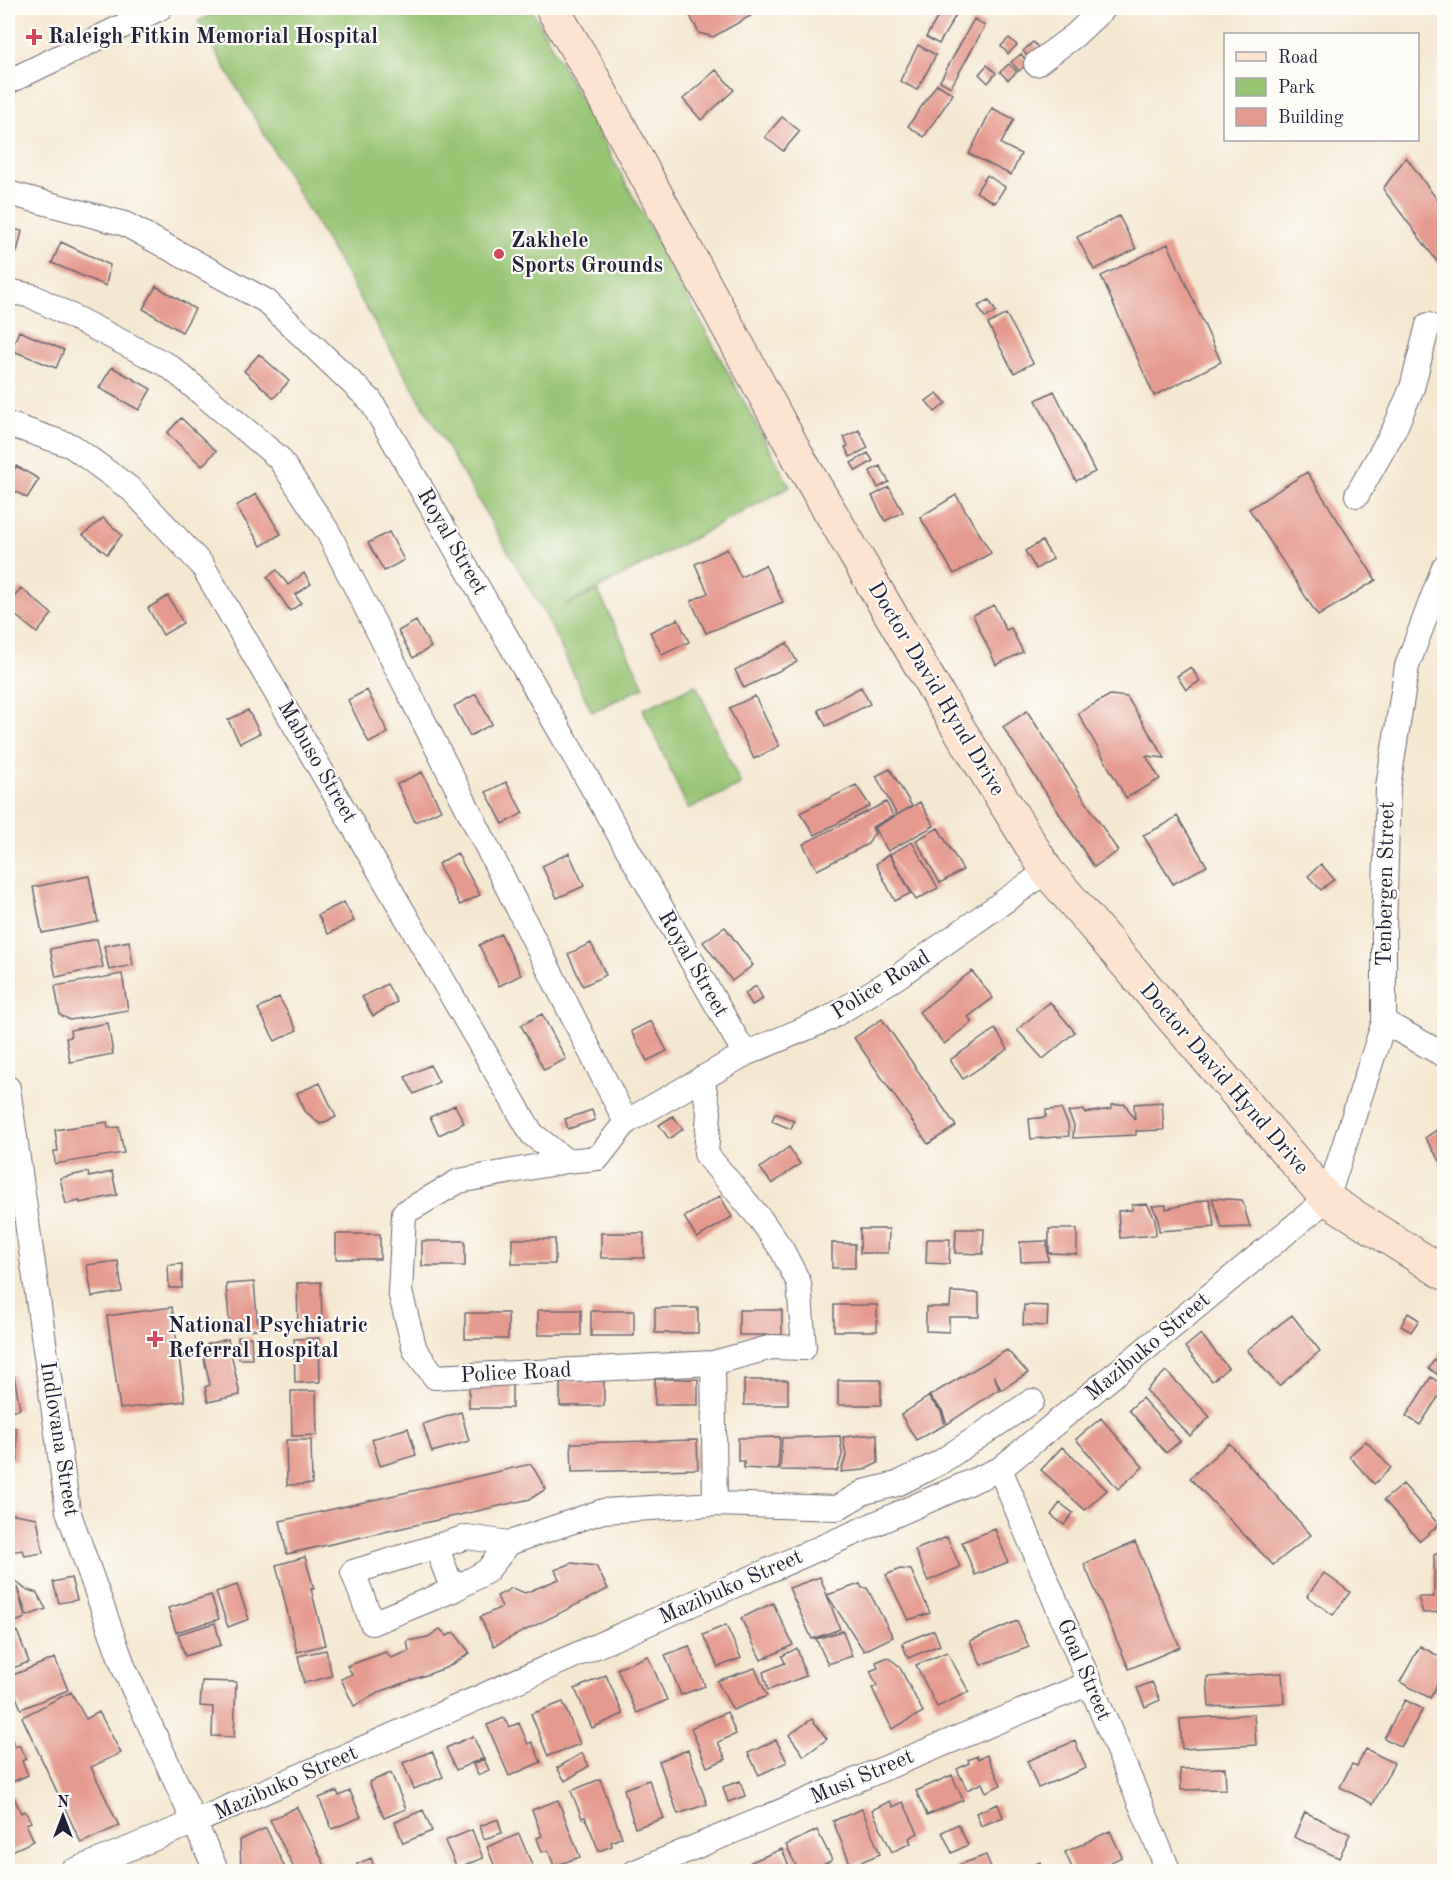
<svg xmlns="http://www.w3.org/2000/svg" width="1452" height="1879" viewBox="0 0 1452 1879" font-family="'Old Standard TT',serif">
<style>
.green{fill:#98c573;stroke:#5d7457;stroke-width:1.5}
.building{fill:#e49a8c}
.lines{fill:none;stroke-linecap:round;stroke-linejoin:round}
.minor-casing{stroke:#6c6770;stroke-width:26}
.secondary-casing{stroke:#6c6770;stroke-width:35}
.minor{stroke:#fff;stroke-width:24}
.secondary{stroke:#fde4d0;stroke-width:33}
.poi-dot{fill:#d1495b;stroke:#fdfcf7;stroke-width:2}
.labels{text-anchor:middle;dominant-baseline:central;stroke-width:4.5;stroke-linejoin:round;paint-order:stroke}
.poi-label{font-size:22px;font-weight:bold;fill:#22223b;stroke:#fdfcf7;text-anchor:start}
.street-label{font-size:22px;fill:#22223b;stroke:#fdfcf7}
</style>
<rect width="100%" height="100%" fill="#fdfcf7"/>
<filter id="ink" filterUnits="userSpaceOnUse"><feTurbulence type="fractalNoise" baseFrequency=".0167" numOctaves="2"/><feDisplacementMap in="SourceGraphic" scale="12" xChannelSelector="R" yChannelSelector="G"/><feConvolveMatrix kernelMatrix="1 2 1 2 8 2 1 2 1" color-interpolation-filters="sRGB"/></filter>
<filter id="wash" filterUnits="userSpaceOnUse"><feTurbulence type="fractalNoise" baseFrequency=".008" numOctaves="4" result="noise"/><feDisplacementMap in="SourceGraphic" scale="24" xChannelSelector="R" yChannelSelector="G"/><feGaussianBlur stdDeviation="1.35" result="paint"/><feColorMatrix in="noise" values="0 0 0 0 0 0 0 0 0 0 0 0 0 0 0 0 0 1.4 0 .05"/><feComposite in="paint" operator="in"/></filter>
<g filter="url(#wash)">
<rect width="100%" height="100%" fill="#f5e8d1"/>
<!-- green -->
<path class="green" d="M224,8H531L790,487L565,606L598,591L644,687L592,712L546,616L198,21Z
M696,685L741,785L688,809L643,709Z"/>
<g id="blocks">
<!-- building -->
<path class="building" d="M686,8H760L761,10L713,37L699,33Z
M943,8H960L939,44L926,37Z
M974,19L985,26L951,87L940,81Z
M1009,38L1017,45L1008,54L1001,46Z
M1033,42L1041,50L1030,59L1023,51Z
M918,45L936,55L917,90L900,81Z
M1021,54L1028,63L1019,71L1011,62Z
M1009,64L1017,72L1008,80L1000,72Z
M987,65L996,73L988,83L979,74Z
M716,70L734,90L701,120L683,99Z
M937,84L953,94L924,137L908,126Z
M992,108L1014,119L1001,144L1021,154L1011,175L969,154Z
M782,117L800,131L783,151L765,137Z
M1406,157L1444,209V266L1442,268L1383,189Z
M987,175L1005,187L995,203L976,192Z
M1119,216L1136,249L1094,270L1077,237Z
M8,228L22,231L17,252L8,250Z
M61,242L110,265L106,286L52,263Z
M1168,244L1221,362L1154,396L1101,276Z
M156,286L195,309L182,332L143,309Z
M989,300L996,312L985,318L978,306Z
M1006,314L1033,363L1014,373L988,324Z
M19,331L64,350L56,368L11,350Z
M259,354L289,381L274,398L244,371Z
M112,367L151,389L139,410L99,388Z
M1054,391L1095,472L1076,481L1036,400Z
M937,393L946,403L935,412L926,401Z
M181,418L216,451L202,466L167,433Z
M859,430L868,448L850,457L845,447L848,446L844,437Z
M868,453L873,461L856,471L851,463Z
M16,466L39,479L27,498L8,487V482Z
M880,466L889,482L878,488L870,471Z
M1307,472L1376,580L1318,616L1249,509Z
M889,487L903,512L885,521L872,496Z
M256,494L281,534L261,546L236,506Z
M956,495L991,553L954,574L920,517Z
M103,518L122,535L107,554L83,535Z
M389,532L404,560L384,571L368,543Z
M1042,541L1053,559L1036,569L1025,551Z
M727,549L741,577L765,565L783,602L706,633L691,601L708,593L695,564Z
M277,570L288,585L304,573L311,584L295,595L301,603L290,611L267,577Z
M21,588L52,614L37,633L8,609V605Z
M168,596L183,623L163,635L148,608Z
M994,605L1006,630L1011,628L1023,652L996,665L973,615Z
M678,619L689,642L662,655L650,632Z
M416,621L431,647L413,658L398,631Z
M787,643L797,662L744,688L735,670Z
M1191,667L1200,681L1186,690L1177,676Z
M861,687L870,704L826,726L818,710Z
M367,690L388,733L369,743L348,700Z
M476,694L492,724L470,736L454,706Z
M1110,695L1127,697L1165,758L1146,756L1160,779L1126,798L1078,713Z
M755,696L779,746L754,759L729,708Z
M248,710L260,733L240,743L228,720Z
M1027,711L1118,851L1094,867L1003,727Z
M890,769L912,806L897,815L876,776Z
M422,772L441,810L415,822L397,784Z
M506,782L523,813L503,824L486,792Z
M856,785L870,806L815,835L800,813Z
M886,802L893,816L872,827L875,834L872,836L868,844L817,870L803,844Z
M920,802L934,826L888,851L874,828Z
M1177,816L1207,866L1173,884L1143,835L1164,825Z
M938,828L963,870L940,883L916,840Z
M912,842L938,888L916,900L890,854Z
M457,853L480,895L460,905L438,864Z
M569,853L584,886L557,898L542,866Z
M889,854L911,893L895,901L876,864Z
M1321,864L1334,879L1321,890L1308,876Z
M89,876L98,922L42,933L33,887Z
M344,902L354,921L328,934L318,915Z
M725,927L753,965L732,981L703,942Z
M501,934L521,975L499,986L479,945Z
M97,939L103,967L56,977L50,949Z
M129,941L133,965L109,970L104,946Z
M591,943L606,975L583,986L568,954Z
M972,971L993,998L968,1017L972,1022L944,1044L919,1012Z
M122,974L128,1010L70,1020L60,1015L55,986Z
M387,984L397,1002L373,1016L362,997Z
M756,986L763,999L752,1005L745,993Z
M279,997L297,1030L275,1041L258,1009Z
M1050,1002L1075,1032L1043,1059L1017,1030Z
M542,1014L566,1059L544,1070L521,1025Z
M882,1019L956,1126L928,1144L854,1038Z
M651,1021L667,1051L647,1061L631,1031Z
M108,1023L113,1054L70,1062L66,1038L71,1037L70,1030Z
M995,1029L1008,1049L963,1079L950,1060Z
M430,1065L439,1082L414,1094L405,1077Z
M320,1083L336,1117L320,1124L305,1111L297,1093Z
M1162,1102L1164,1130L1136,1131V1135L1073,1138L1074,1125L1068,1112L1084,1110L1085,1113L1111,1109V1105L1125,1104L1135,1120L1134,1104Z
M455,1105L464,1123L439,1135L430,1117Z
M1061,1109L1068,1124L1069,1136L1031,1139L1029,1119L1046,1117V1110Z
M592,1110L595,1120L568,1129L565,1119Z
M775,1113L794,1121L791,1129L772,1121Z
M673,1116L683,1129L669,1139L659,1125Z
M107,1122L108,1128L119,1127L124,1153L55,1164L54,1151H58L55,1130Z
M1444,1125V1167L1425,1138Z
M789,1147L800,1164L772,1184L760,1168Z
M88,1172L89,1177L112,1172L117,1195L80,1203V1201L66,1204L60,1178Z
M720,1196L732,1217L697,1238L684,1217Z
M1212,1198L1242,1200L1250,1227L1222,1228Z
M1209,1199L1215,1227L1159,1231L1158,1217L1152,1206L1166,1205V1209Z
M1147,1204L1155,1219L1156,1235L1120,1238L1118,1211L1132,1210V1205Z
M860,1229H889L888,1253H860Z
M956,1229H984L983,1254L955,1253Z
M1049,1229H1077V1254L1049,1253Z
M601,1233H644V1258H601Z
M336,1234H380V1259H336Z
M512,1239H555V1264H512Z
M927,1239H950L949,1264L926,1263Z
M422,1241H465V1266H422Z
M1047,1241L1048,1261L1021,1262L1020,1242Z
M832,1243L855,1244V1268H832Z
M118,1261L122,1292L92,1297L87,1265Z
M182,1264V1288H169L168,1265Z
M254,1282L258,1329L230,1331L226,1284Z
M321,1282L322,1327H298L297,1283Z
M951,1292L979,1293V1317H949V1332L926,1331V1307H950Z
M834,1305H877V1331H834Z
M1024,1305L1048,1306L1047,1326L1023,1325Z
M172,1307L185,1401L120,1409L107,1316Z
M655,1308H698V1333H655Z
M538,1310H581V1335H538Z
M739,1310H782V1335H739Z
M591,1311H634V1336H591Z
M465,1313H508V1339H465Z
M1408,1313L1419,1320L1411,1332L1401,1326Z
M1292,1315L1320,1351L1279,1386L1247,1350Z
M1201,1334L1228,1368L1212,1381L1185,1347Z
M238,1337H251L252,1359H239Z
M319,1338L320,1382L295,1383L294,1339Z
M228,1339L240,1395L208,1402L205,1387L210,1385L202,1350L208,1344Z
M1444,1346V1374L1442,1378L1429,1368Z
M1007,1350L1028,1373L1001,1390L994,1375L999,1389L947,1424L942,1410L929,1396Z
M1166,1371L1210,1417L1190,1436L1146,1390Z
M14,1375L20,1409L8,1411V1376Z
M1431,1377L1444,1386V1388L1420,1425L1406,1416Z
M655,1379H698V1405H655Z
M744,1380H788V1405H744Z
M838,1380H881V1405H838Z
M560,1381H604V1406H560Z
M469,1383H512V1408H469Z
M291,1391H316L317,1435L292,1436Z
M928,1397L941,1411L945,1425L916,1440L901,1415Z
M1142,1398L1180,1441L1166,1453L1129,1410Z
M461,1412L469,1441L432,1452L423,1424Z
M1101,1418L1143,1467L1118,1489L1076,1439Z
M8,1428H16L18,1460L8,1461Z
M408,1428L416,1455L380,1466L372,1439Z
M877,1434L878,1463L864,1470L841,1472L846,1456L843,1437Z
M840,1436L842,1455L837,1471L780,1470L782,1438Z
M780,1437L778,1470L744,1468V1461H738V1438Z
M286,1440H311L312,1484L287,1485Z
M697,1440L698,1469L572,1472L571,1443Z
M1366,1441L1391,1468L1374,1484L1349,1456Z
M1229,1443L1311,1535L1273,1565L1190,1478Z
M1062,1447L1107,1490L1085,1510L1041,1470Z
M531,1464L546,1489L530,1499L287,1554L280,1521Z
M1403,1484L1439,1525L1420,1541L1384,1500Z
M1060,1503L1073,1513L1064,1525L1051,1515Z
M8,1513L37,1518L43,1553L25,1556L23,1550L8,1552Z
M995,1529L1008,1562L975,1575L962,1542Z
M947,1537L960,1567L928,1581L915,1550Z
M1135,1542L1180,1647L1129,1669L1084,1564Z
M1444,1551V1636H1442V1612L1423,1613L1418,1597H1434V1555Z
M305,1557L314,1589H311L325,1645L297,1652L276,1565Z
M572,1563L596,1566L608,1589L494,1646L480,1617L502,1607L497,1596L512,1588L525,1593L559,1579L555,1570Z
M900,1569L911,1570L930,1613L908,1620L886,1575Z
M1324,1573L1350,1592L1333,1615L1307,1596Z
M820,1577L840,1629L812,1639L789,1588Z
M71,1578L77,1600L59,1603L53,1582Z
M15,1581L25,1589L37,1593L46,1609L27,1616L17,1587L25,1618L8,1625V1584Z
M860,1584L862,1588H867L893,1637L864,1651L827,1595Z
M237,1585L249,1619L228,1627L216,1592Z
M211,1595L219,1619L176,1632L168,1608Z
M773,1603L793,1645L761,1660L741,1618Z
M1017,1621L1029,1647L981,1665L970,1641Z
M215,1623L221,1645L185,1656L178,1634Z
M726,1625L741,1658L718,1667L703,1635Z
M440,1629L447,1636L454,1632L470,1653L448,1667L382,1691L354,1706L341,1679L352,1674L347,1666L386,1652L391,1658L409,1651L407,1641L428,1637Z
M934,1630L940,1645L908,1658L902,1643Z
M17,1631L29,1662L13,1668L8,1656V1635Z
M843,1631L852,1656L828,1664L816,1639Z
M689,1646L705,1686L681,1695L665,1655Z
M1420,1646L1444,1659V1671L1430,1698L1400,1682Z
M797,1648L806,1676L768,1690L763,1672L785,1663L782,1656Z
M326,1650L332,1676L304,1683L298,1656Z
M947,1652L969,1692L937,1707L916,1665Z
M648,1656L667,1700L637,1713L617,1669Z
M888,1657L899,1666L923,1712L892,1729L872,1688L877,1686L870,1671L878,1668L876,1662Z
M55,1658L68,1690L21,1709L8,1677Z
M755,1668L767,1696L733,1710L717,1681Z
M1282,1673L1284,1703L1209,1707L1207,1677Z
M606,1675L623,1714L592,1728L575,1689Z
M202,1681L236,1682L234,1737L212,1736L213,1707L200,1706Z
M1152,1682L1160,1700L1145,1707L1137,1688Z
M71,1692L86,1719L99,1712L121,1753L91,1767L119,1826L81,1843L22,1717Z
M1405,1700L1423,1709L1401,1747L1384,1738Z
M563,1702L580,1744L548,1756L531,1714Z
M727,1712L736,1734L718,1742L726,1759L707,1767L691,1728Z
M1254,1714L1256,1745L1182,1749L1180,1719Z
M504,1718L509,1727L519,1723L528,1744L532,1742L541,1762L509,1776L487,1725Z
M812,1719L827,1739L804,1756L789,1735Z
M8,1730L15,1747L19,1745L26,1759L22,1761L28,1775L8,1784Z
M473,1736L483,1758L456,1770L446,1748Z
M776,1740L787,1762L759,1775L748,1753Z
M1075,1741L1086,1768L1038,1788L1027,1761Z
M1366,1749L1394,1763L1373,1804L1340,1787L1352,1764L1357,1766Z
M688,1750L707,1804L678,1814L659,1761Z
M432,1751L443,1777L414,1789L403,1763Z
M582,1753L589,1766L565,1781L557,1768Z
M987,1755L1001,1785L986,1792L982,1783L967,1790L957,1769L969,1763L968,1760L977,1756L978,1759Z
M484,1759L489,1770L478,1775L473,1764Z
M1225,1768L1226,1789L1181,1790L1180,1769Z
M391,1773L406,1809L384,1818L369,1782Z
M952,1775L963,1800L927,1815L916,1791Z
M600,1779L622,1837L611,1842L612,1846L599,1851L585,1817L582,1818L571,1791Z
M649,1780L664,1818L635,1828L624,1789Z
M740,1781L745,1796L728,1802L723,1787Z
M337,1791L339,1796L350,1791L361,1817L332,1829L319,1798Z
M13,1795L21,1813L25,1811L31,1822L26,1824L34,1841L12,1851L8,1841V1798Z
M558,1800L580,1857L554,1866L548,1850L542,1852L537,1838L542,1836L532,1810Z
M890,1801L893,1807L903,1802L918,1833L909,1838L911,1843L892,1852L872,1810Z
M998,1804L1003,1817L981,1826L976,1813Z
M297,1807L328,1872H296L270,1820Z
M862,1809L880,1854L851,1866L833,1821Z
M423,1810L432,1831L403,1843L395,1822Z
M1305,1812L1350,1834L1339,1858L1294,1837Z
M498,1819L502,1833L484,1839L480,1826Z
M958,1824L968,1845L952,1853L942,1832Z
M266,1828L287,1872H241L240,1840Z
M472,1830L483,1858L457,1868L445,1841Z
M817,1830L832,1860L810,1872H799L786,1845Z
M1110,1831L1122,1857L1090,1872H1074L1065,1852Z
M519,1834L535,1872H497L487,1847Z
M782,1849L791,1872H754L751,1862Z
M986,1855L993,1872H958L956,1866Z
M371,1858L376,1872H360L357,1864Z
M1040,1862L1044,1872H1017Z"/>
</g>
</g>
<g filter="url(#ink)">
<use href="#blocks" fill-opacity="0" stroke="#6c6770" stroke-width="1.5"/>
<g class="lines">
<defs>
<path id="minor" d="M1036,64L1074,36L1104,8
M8,82L160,8
M8,193L125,224L266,301L371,401L745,1054
M8,291L32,296L169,366L279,458L328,532L626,1122
M8,424L72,446L132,490L202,565L532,1134L566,1161
M1357,495L1394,430L1412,388L1428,325
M1384,1022L1444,1055
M702,1078L709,1112L706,1154L761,1220L782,1250L799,1283L804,1348L772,1347L713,1363L435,1377L415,1350L400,1292L404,1213L459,1181L566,1161L598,1158L626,1122L745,1054L828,1019L897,977L1047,871
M8,1088L68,1511L124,1668L217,1872
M713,1363L715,1504
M1000,1469L1169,1872
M509,1543L487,1571L453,1590L372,1623L353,1572L467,1537L509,1543L603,1511L715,1504L837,1508L864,1492L897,1484L939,1463L1032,1401
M436,1546L453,1590
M71,1872L195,1822L1000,1469L1327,1199L1384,1022V930L1388,787L1407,666L1444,567
M635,1872L1090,1683"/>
<path id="secondary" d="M552,8L585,63L802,464L938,695L1047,871L1327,1199L1444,1273"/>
</defs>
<!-- minor casing -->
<use href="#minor" class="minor-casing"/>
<!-- secondary casing -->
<use href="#secondary" class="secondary-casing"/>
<!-- minor -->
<use href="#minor" class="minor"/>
<!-- secondary -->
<use href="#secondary" class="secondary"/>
</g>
</g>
<!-- markers -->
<g class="poi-dot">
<path d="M31 28h6v6h6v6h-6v6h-6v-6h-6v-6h6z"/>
<circle cx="499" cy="254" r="6"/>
<path d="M152 1330h6v6h6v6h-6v6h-6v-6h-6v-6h6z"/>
</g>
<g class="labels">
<!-- poi labels -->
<g class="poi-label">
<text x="48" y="37">Raleigh Fitkin Memorial Hospital</text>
<text x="511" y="241">Zakhele<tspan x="511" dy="25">Sports Grounds</tspan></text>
<text x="168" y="1326">National Psychiatric<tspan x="168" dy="25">Referral Hospital</tspan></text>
</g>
<!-- street labels -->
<g class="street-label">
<text transform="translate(452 542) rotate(60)">Royal Street</text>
<text transform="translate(936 689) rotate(59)">Doctor David Hynd Drive</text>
<text transform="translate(317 762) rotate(60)">Mabuso Street</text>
<text transform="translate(1386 884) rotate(-89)">Tenbergen Street</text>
<text transform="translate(693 964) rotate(60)">Royal Street</text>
<text transform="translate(881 985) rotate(-32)">Police Road</text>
<text transform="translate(1224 1079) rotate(49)">Doctor David Hynd Drive</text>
<text transform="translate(1148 1347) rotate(-40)">Mazibuko Street</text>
<text transform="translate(516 1373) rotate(-3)">Police Road</text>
<text transform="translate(59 1439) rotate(81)">Indlovana Street</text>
<text transform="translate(731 1587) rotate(-24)">Mazibuko Street</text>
<text transform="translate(1084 1670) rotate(67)">Goal Street</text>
<text transform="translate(862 1777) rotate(-23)">Musi Street</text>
<text transform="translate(286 1783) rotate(-24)">Mazibuko Street</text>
</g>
</g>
<!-- margin -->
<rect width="1452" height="1879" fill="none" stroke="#fdfcf7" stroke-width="30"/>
<!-- legend -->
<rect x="1224" y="33" width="195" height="108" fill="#fdfcf7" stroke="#a5a5ac" stroke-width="1.5"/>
<rect x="1236" y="52" width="30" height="9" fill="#fde4d0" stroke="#a5a5ac" stroke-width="1.5"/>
<text x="1278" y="63" font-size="18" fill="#22223b">Road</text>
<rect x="1236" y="78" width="30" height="18" fill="#98c573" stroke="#a5a5ac" stroke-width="1.5"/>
<text x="1278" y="93" font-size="18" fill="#22223b">Park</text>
<rect x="1236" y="108" width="30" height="18" fill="#e49a8c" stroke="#a5a5ac" stroke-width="1.5"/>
<text x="1278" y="123" font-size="18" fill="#22223b">Building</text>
<!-- north arrow -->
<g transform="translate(63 1816)" stroke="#fdfcf7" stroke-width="4.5" paint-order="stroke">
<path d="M0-4.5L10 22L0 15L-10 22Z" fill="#22223b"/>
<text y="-9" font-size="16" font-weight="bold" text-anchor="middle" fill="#22223b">N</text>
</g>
</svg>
